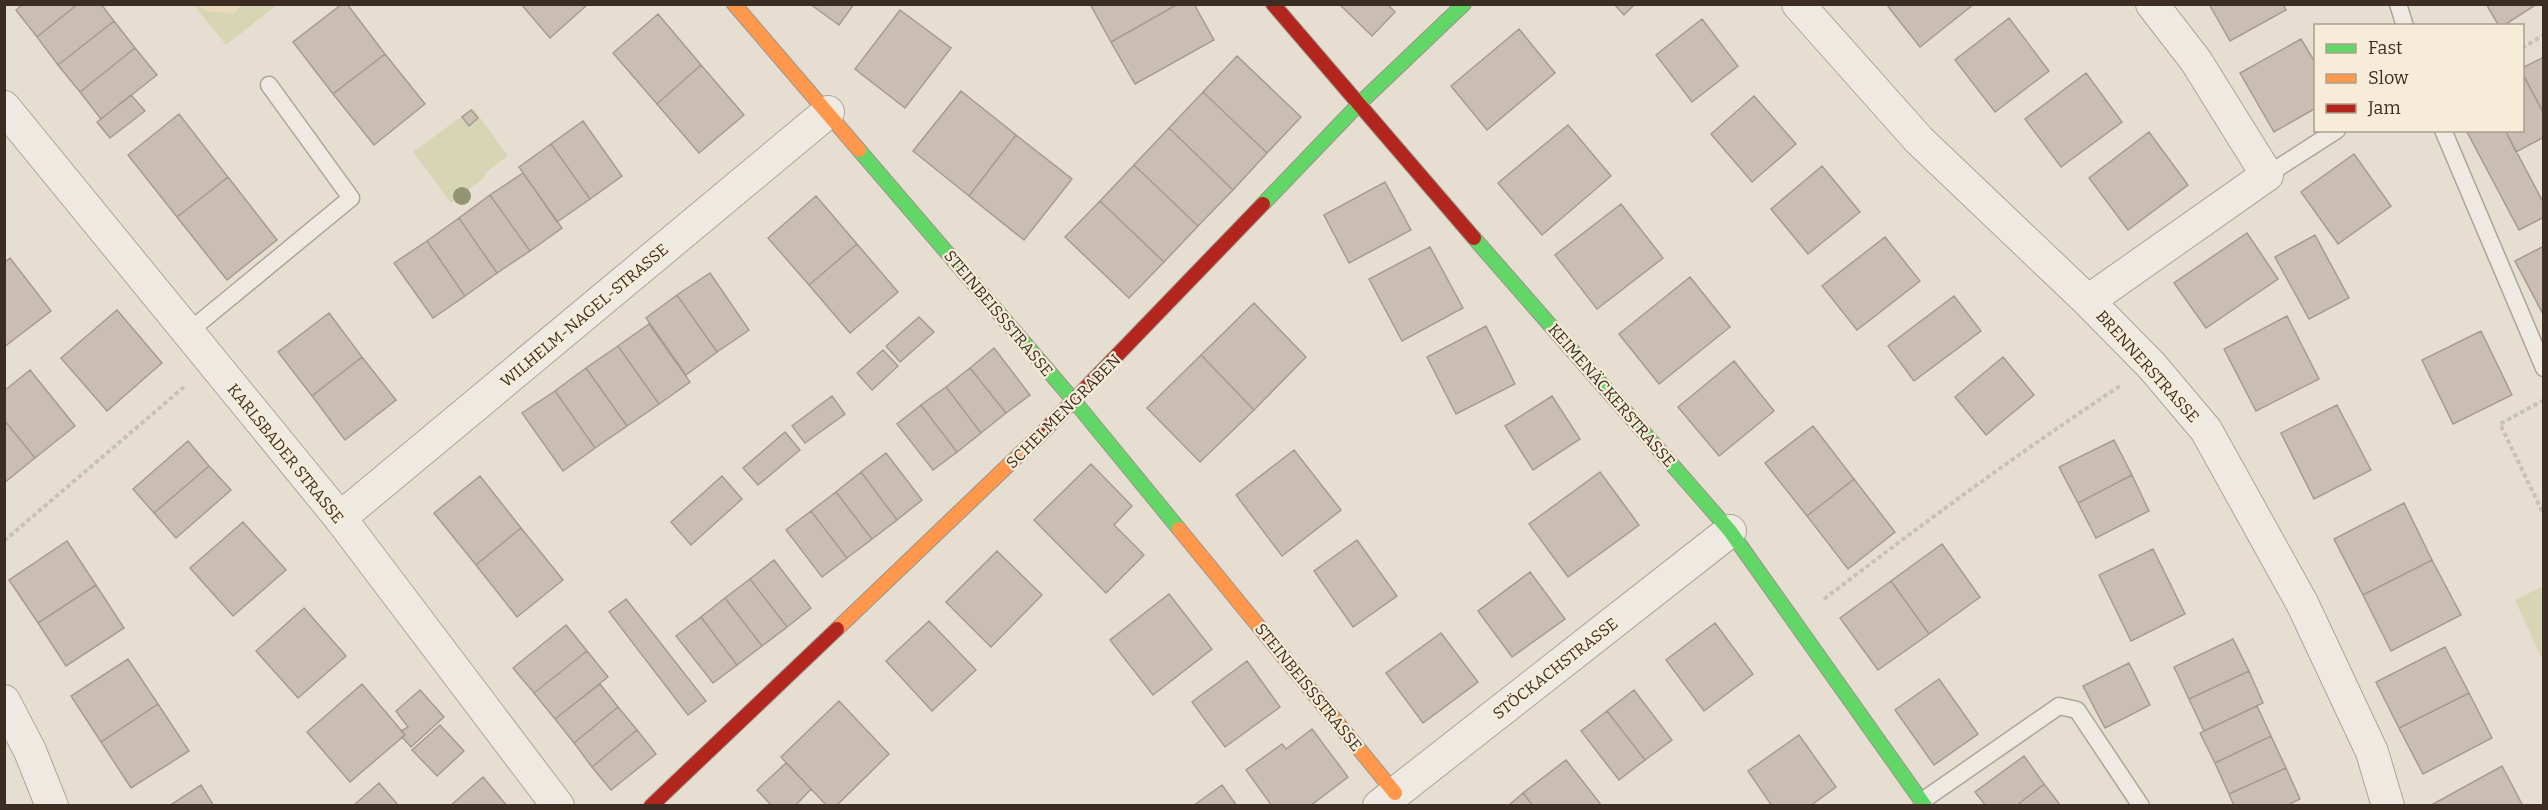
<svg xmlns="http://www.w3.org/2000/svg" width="2548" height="810" viewBox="0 0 2548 810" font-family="Bitter,serif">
<rect width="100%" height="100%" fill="#e6dfd1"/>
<path fill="#d6d5b4" d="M194 5H277L226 45Z
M473 108 508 156 487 171 483 179 451 203 413 152Z
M2543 586V661L2515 600Z"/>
<path fill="#e8daba" d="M198 5H241L234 14 206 11Z"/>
<path fill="#cabeb2" stroke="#a79b90" stroke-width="1.5" d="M23 4H78L37 37 16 10Z
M78 4H101L114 21 58 65 37 37Z
M342 4H347L385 54 333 94 293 42Z
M521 4H588L550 38Z
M810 4H854L839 25Z
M1090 4H1178L1111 42Z
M1178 4H1194L1214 40 1135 84 1111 42Z
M1339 4H1387L1395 12 1372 36Z
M1614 4H1635L1624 15Z
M1886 4H1974L1920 47Z
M2209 4H2283L2286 10 2230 41Z
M2486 4H2537L2503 26H2499Z
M900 10 951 48 905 108 855 69Z
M658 14 701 65 657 104 613 53Z
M2009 18 2049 71 1995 112 1955 60Z
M1702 19 1738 66 1692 102 1656 55Z
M114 21 135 48 80 92 58 65Z
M1519 29 1555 73 1487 130 1451 86Z
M2301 39 2316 64V108L2274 132 2240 73Z
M135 48 157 75 101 119 80 92Z
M385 54 425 104 374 145 333 94Z
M1237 56 1301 117 1267 153 1203 92Z
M2544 57V114L2522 73V68Z
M701 65 744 115 699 153 657 104Z
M2086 73 2122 122 2061 167 2025 119Z
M2523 74 2544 114V137L2516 152 2505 130H2522Z
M961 91 1016 135 969 196 913 151Z
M1203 92 1267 153 1233 190 1169 128Z
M131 95 145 111 110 138 97 122Z
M1754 96 1796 144 1752 182 1711 134Z
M471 110 478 118 469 126 462 117Z
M179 114 228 177 177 217 128 155Z
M583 121 622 176 590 199 551 144Z
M1568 125 1611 176 1542 235 1498 183Z
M1169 128 1233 190 1198 226 1134 165Z
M2466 130H2505L2544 204V217L2519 230Z
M2149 132 2188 185 2128 230 2089 178Z
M1016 135 1072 179 1024 240 969 196Z
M551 144 590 199 557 222 519 167Z
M2354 154 2391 206 2338 244 2301 192Z
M1134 165 1198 226 1164 262 1100 201Z
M1822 166 1860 212 1808 254 1771 209Z
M523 173 562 228 530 251 490 195Z
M228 177 277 240 227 280 177 217Z
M1385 182 1411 230 1349 263 1324 215Z
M490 195 530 251 497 273 459 218Z
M816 196 857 244 809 285 768 238Z
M1100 201 1164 262 1129 298 1065 237Z
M1621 204 1663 258 1597 309 1555 255Z
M459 218 497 273 465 296 427 241Z
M2247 233 2278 279 2206 328 2174 283Z
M2315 235 2349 298 2309 319 2275 257Z
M1885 237 1920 281 1857 330 1822 286Z
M427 241 465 296 433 318 394 263Z
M857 244 898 292 850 333 809 285Z
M2544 246V316L2515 261Z
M1430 247 1463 308 1402 341 1369 279Z
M10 258 51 311 4 347V263Z
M710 273 749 330 717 352 677 295Z
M1690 277 1730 327 1659 384 1619 334Z
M677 295 717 352 686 375 646 318Z
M1954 296 1981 331 1914 381 1888 346Z
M1254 303 1306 357 1254 410 1201 355Z
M117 310 162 363 107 411 61 358Z
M329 313 362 357 312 396 278 352Z
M2287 316 2319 379 2256 411 2224 349Z
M919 317 934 332 900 362 886 346Z
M649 324 690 382 659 404 618 346Z
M1486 326 1515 384 1456 414 1427 357Z
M2481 331 2512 395 2453 424 2422 360Z
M618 346 659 404 627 426 586 368Z
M994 348 1030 395 1006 413 970 368Z
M883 350 898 366 872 390 857 373Z
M1201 355 1254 410 1200 462 1147 408Z
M362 357 396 400 345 440 312 396Z
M2003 357 2034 395 1986 435 1955 397Z
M1734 361 1774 411 1719 456 1678 407Z
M586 368 627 426 595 448 555 391Z
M970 368 1006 413 981 433 946 387Z
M30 370 75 426 35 458 4 420V391Z
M946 387 981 433 957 452 921 405Z
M555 391 595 448 563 471 522 413Z
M832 396 845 414 805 443 792 426Z
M1552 396 1580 439 1533 470 1505 426Z
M921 405 957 452 933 470 897 424Z
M2337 405 2371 470 2314 499 2281 433Z
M4 420 35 458 4 483Z
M1813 426 1854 479 1807 516 1765 463Z
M785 432 800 450 758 485 743 468Z
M2114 440 2132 475 2078 503 2059 467Z
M188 441 209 466 154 513 133 489Z
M1294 450 1341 510 1282 556 1236 495Z
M886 453 922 500 897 520 861 472Z
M1091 464 1132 506 1114 525 1144 555 1106 593 1034 520Z
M209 466 231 490 176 538 154 513Z
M861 472 897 520 872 539 836 492Z
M1600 472 1639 525 1568 577 1529 524Z
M2132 475 2149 511 2096 538 2078 503Z
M480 476 521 528 476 565 434 513Z
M722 476 742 499 691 545 671 522Z
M1854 479 1895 532 1848 569 1807 516Z
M836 492 872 539 847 558 811 511Z
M2404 503 2432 560 2363 595 2334 539Z
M811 511 847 558 822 577 786 530Z
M243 522 286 570 233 616 190 568Z
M521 528 563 580 517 617 476 565Z
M1357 540 1397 596 1353 627 1314 571Z
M67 541 96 585 38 623 9 580Z
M1942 544 1980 597 1929 634 1891 581Z
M2153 549 2185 614 2131 641 2099 575Z
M997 551 1042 595 991 647 946 602Z
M774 560 811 608 787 627 750 579Z
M2432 560 2461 615 2391 651 2363 595Z
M1530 572 1565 619 1512 657 1478 611Z
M750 579 787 627 762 646 725 598Z
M1891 581 1929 634 1878 670 1840 618Z
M96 585 124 628 66 666 38 623Z
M1169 594 1212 649 1153 695 1110 640Z
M725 598 762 646 737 665 701 617Z
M626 599 706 701 688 715 609 612Z
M304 608 346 656 298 698 256 651Z
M701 617 737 665 713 683 676 636Z
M929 621 976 670 932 711 886 661Z
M1715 623 1753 674 1704 711 1666 660Z
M566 625 587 651 534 693 513 668Z
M1441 633 1478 682 1423 723 1386 673Z
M2233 639 2249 671 2189 699 2174 667Z
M2445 647 2469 693 2399 728 2376 682Z
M587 651 608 677 555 719 534 693Z
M128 659 158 704 101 742 71 696Z
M1247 661 1280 707 1225 747 1192 702Z
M2129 663 2150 705 2105 728 2083 686Z
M2249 671 2263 703 2204 731 2189 699Z
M1939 679 1978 734 1934 765 1895 710Z
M362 684 405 735 350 782 307 732Z
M600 684 618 707 574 743 555 719Z
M420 690 444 717 411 747 402 737 405 735 401 731 408 727 396 711Z
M1634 690 1672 740 1645 760 1607 711Z
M2469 693 2492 738 2423 774 2399 728Z
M839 701 889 754 836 806H827L781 757Z
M158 704 189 751 131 788 101 742Z
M2257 706 2271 736 2215 763 2200 733Z
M618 707 637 730 592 767 574 743Z
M1607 711 1645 760 1619 780 1581 731Z
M440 725 464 751 437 776 412 750Z
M1312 729 1348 777 1310 806H1272L1246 770 1282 744 1286 749Z
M637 730 656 754 611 790 592 767Z
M1799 735 1836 787 1810 806H1772L1748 771Z
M2271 736 2286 768 2229 794 2215 763Z
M2024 756 2044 784 2016 806H1986L1975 792Z
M1566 760 1602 806H1533L1523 793Z
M786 763 811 789 795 806H772L757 790Z
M2502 766 2523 806H2434L2433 804Z
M2286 768 2300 799 2286 806H2234L2229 794Z
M483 777 507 806H450Z
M379 783 399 806H353Z
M2044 784 2061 806H2016Z
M201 785 214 806H169Z
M1222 785 1237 806H1193Z
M1523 793 1533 806H1508Z"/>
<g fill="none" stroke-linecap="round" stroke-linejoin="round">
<g stroke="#aca499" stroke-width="19">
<path id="lane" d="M2398 4 2405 26
M2443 130 2544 368
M2267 175 2337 130
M187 333 351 198 269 85
M1922 801 2059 706 2077 710 2141 806"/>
</g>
<g stroke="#aca499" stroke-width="34">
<path id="street" d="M1798 4 1919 140 2088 301 2152 366 2206 430 2302 603 2372 752 2388 806
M4 107 340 518 558 806
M2088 301 2267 175 2196 61 2152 4
M340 518 828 112
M4 701 30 751 52 806
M1379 806 1730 531"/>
</g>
<g stroke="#9b948a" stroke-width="16">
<path id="fast" d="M859 150 1075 402 1179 529
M1263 204 1358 105 1464 4
M1474 238 1730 531 1925 806"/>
</g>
<g stroke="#9b948a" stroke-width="16">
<path id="slow" d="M734 4 859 150
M1179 529 1395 793
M837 629 1045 430"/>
</g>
<g stroke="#9b948a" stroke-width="16">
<path id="jam" d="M1273 4 1474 238
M1045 430 1263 204
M651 806 837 629"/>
</g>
<path stroke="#c7c1b9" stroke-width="4" stroke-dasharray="4.5 3" stroke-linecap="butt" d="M2522 48 2544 35
M2544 400 2500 424 2544 515
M4 541 184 387
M1824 599C1921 525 2018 453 2120 386"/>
<use href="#lane" stroke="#eeeae2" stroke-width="16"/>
<use href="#street" stroke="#eeeae2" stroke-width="32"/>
<use href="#fast" stroke="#63d668" stroke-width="14"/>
<use href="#slow" stroke="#ff974d" stroke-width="14"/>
<use href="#jam" stroke="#b3261e" stroke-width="14"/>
</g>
<circle fill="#929474" cx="462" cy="196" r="9"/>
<g text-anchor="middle" stroke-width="4.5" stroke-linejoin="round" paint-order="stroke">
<g font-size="16" fill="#3b2d21" stroke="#f6ecd8">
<text transform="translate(999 313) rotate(50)" y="6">STEINBEISSSTRASSE</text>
<text transform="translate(584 315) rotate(-40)" y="6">WILHELM-NAGEL-STRASSE</text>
<text transform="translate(2148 366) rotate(48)" y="6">BRENNERSTRASSE</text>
<text transform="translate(1612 395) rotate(49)" y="6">KEIMENÄCKERSTRASSE</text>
<text transform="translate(1063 411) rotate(-45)" y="6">SCHELMENGRABEN</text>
<text transform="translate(286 453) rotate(51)" y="6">KARLSBADER STRASSE</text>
<text transform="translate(1555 668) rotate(-38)" y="6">STÖCKACHSTRASSE</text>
<text transform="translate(1309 687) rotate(51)" y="6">STEINBEISSSTRASSE</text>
</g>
</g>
<rect width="2548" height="810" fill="none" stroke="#3b2d21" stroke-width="12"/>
<rect x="2314" y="24" width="210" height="108" fill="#f6ecd8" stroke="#aba08f" stroke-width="1.5"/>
<rect x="2326" y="44" width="30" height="9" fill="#63d668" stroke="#aba08f" stroke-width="1.5"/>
<text x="2368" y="54" font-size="18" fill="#3b2d21">Fast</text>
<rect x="2326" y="74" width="30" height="9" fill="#ff974d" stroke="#aba08f" stroke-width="1.5"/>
<text x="2368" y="84" font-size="18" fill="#3b2d21">Slow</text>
<rect x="2326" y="104" width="30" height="9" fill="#b3261e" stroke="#aba08f" stroke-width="1.5"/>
<text x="2368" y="114" font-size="18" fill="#3b2d21">Jam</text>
</svg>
